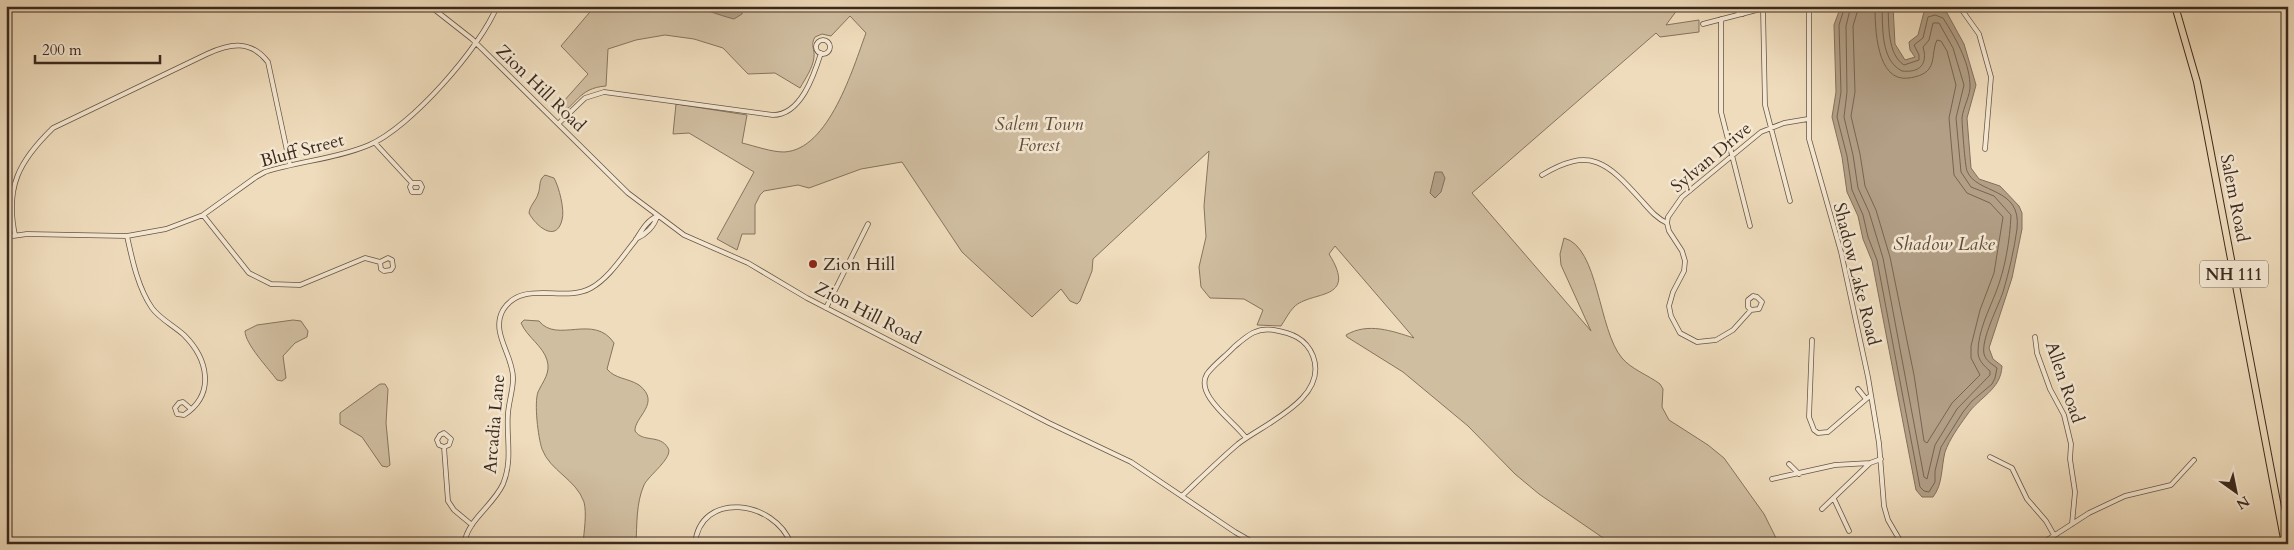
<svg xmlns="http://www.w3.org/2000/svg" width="2294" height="550" viewBox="0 0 2294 550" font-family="Cardo,serif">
<rect width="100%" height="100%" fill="#efdcbc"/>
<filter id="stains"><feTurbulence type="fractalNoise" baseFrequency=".004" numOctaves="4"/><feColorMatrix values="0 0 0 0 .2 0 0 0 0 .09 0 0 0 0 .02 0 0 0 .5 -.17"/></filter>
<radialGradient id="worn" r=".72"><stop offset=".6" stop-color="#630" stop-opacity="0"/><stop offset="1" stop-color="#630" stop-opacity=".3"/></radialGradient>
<path fill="#d0bea1" stroke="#86745f" d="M595 6H1680L1666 25 1699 20V32L1660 37 1656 33 1472 193 1591 331 1561 265 1560 254 1564 238C1599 247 1598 330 1622 358 1631 369 1648 375 1660 384L1663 389 1662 407 1669 420 1708 445 1724 458 1764 514 1779 544H1612L1539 494 1515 474 1468 426 1403 372 1347 337 1346 335C1368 322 1392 331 1414 338L1335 246 1329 254C1359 302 1311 290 1294 307 1289 312 1285 320 1281 326L1257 325 1263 310 1244 299 1210 298 1201 287 1199 267 1206 237 1204 206 1209 151 1093 259 1092 271 1080 301 1077 304 1070 301 1061 289 1032 317 962 252 902 162 861 169 809 188 798 185 764 191 760 195 755 205V234H742L737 250 717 239 754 172 689 133 673 134 676 104 747 115 742 143C755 146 771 152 784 152 829 150 853 68 866 33L850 16 831 36 822 34 815 37C810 45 815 49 814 57 813 68 805 79 800 88L775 73 748 74 723 48 694 39 665 35 636 40 608 49 606 86C577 88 577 107 558 114L555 111 588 74 561 46Z
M545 175 554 178C559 187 565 210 562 220 556 244 535 225 529 213 530 205 536 201 538 194 541 187 538 180 545 175Z
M293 320 301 321 308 331 307 337 295 343 283 356 286 378 282 381 277 380C269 369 245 344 245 331L257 325Z
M524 320 539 321C557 344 594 313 614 343L607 369C615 379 628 378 639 385 662 403 634 417 635 431 643 443 660 434 668 448 674 457 648 476 644 485 636 503 637 525 636 544H583C584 531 587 514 584 502 576 479 550 471 542 449 538 437 534 403 538 392 543 381 551 373 547 360 543 346 527 337 521 323Z
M380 384H385L388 389 386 423 390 465 387 467 382 466 362 437 340 424V413Z"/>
<path fill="#b29f86" stroke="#82705c" d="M682 6H743V7L742 14 734 19C717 15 701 6 685 9Z
M1841 6H1893L1895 44 1905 60 1915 57 1910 50 1909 42 1918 35 1924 12 1935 10 1947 13 1964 44 1976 85 1967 118 1971 168 1979 179 2000 186 2019 206 2022 213V229L2012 278 1989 348 1993 359 2002 366C2001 390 1979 397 1967 415 1959 426 1949 440 1945 452 1941 468 1943 484 1933 497H1922L1916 490 1872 261 1863 239 1858 216 1847 192 1842 157 1832 117 1836 92 1834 25Z
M1435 172H1442L1445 178 1441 192 1435 198 1430 193Z"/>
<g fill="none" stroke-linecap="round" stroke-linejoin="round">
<path stroke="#766452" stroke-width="1" d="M1845 6 1839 25 1841 92 1837 117 1847 156 1852 190 1863 215 1868 237 1877 260 1920 487 1924 491 1929 492 1935 482V471L1941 447 1963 412 1972 401 1992 384 1995 378 1997 368C1992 364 1986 361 1984 354 1981 339 1998 307 2003 292 2009 272 2014 250 2017 229 2022 186 1977 195 1967 171 1965 166 1962 124 1962 118 1963 107 1971 95 1970 84 1969 61 1955 37 1943 18L1935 15 1928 17 1923 38 1914 45 1919 55V60L1904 65C1887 54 1889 24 1888 6
M1851 6 1846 26 1847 92 1844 117 1853 155 1858 188 1869 212 1883 258 1924 477 1927 479 1935 445 1957 409 1990 375V371C1984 366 1978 360 1978 352 1978 331 1989 310 1996 292 2005 269 2010 240 2011 215L1994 196 1971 187 1961 172 1956 118 1964 85 1953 48 1939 23H1933L1929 40 1923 47C1928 64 1920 73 1902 71 1880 60 1883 26 1882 6
M1859 6 1853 26 1855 92 1851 116 1860 154 1865 186 1876 210 1890 257 1914 375 1924 441 1927 443 1952 403 1980 375 1971 358V346L1980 310 1994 273 2003 217 1990 203 1967 193 1954 175 1949 118 1956 85 1947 51 1941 41 1937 40C1932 51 1935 60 1929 69 1924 75 1916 77 1909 78 1876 83 1875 27 1875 6"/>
<g stroke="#685645" stroke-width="5.5">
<path id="street" d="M430 6 472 39 628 193 684 235 748 263 807 298 1049 423 1131 462 1235 532 1256 544
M1729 6 1743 14
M1809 6V139L1841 252 1868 377 1879 443 1884 506 1888 520 1902 544
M1919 6H1937
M1959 6 1979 34 1991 77 1985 149
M1763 9 1765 105 1790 201
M1721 19V112L1750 226
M1703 24 1772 6
M816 47a7 7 0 1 1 14 0a7 7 0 1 1-14 0Z
M559 123 585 98 604 92 773 115C801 115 814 75 821 53
M375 143 412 183 410 187 412 192H420L422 187 420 183H412
M1542 175C1590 146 1607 162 1641 200 1649 209 1656 218 1667 223
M203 215 249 273 271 284 300 285 365 258 380 262 381 269 384 271 391 270 393 267 392 260 388 258 380 262
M15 235C5 187 19 161 53 128L207 54C231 43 251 40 268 62L290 165
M127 236C132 259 138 288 152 308 160 319 173 325 184 335 208 359 216 394 184 415L177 414 175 408 179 403 183 402 191 409
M6 237 27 234 127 236 166 229 203 215 256 177 265 172C299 161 336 159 369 145 410 128 481 47 497 6
M636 239C645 235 655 226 657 216
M826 308 868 224
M1751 310 1748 307V300L1753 296 1757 297 1762 302 1759 309 1751 310 1733 330 1716 340 1697 342 1680 333 1671 316 1669 306 1673 292 1684 271 1685 261 1682 251 1669 231 1667 223 1668 217 1682 197 1761 132 1784 123 1808 119
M2035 337 2037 353 2050 389 2064 415 2071 444 2070 459 2075 492 2072 524
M1812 340 1809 417 1814 430 1818 433 1828 432 1871 395
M1858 389 1866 399
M444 447 439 445 437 440 440 435 444 433 451 439 449 445 444 447 448 501 454 510 472 525
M1990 457 2012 468 2027 499 2046 521 2054 535
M1789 464 1799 474
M1772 479 1835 465 1870 463 1881 459
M1182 496C1200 479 1218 461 1238 444 1263 424 1329 399 1313 356 1306 338 1291 333 1274 330 1256 327 1247 336 1234 347 1226 356 1214 364 1207 374 1194 395 1235 422 1246 438
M1834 499 1849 531
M1822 509 1870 463
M464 544C468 519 493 506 503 484 513 460 506 437 508 413 509 401 513 390 513 379 514 356 490 333 503 310 522 279 564 303 591 288 609 278 622 257 635 241 641 232 646 221 657 216
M695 544C700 490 775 500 791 544
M2041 544 2089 513 2125 496 2171 485 2194 460"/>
</g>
<g stroke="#3b291d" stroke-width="8">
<path id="primary" d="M2175 6 2197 82 2205 122 2285 544"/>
</g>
<use href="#street" stroke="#f5e8d3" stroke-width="4"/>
<use href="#primary" stroke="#efdcbc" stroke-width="6"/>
</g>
<circle fill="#8f2418" stroke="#f5e8d3" stroke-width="2" cx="813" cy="264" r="5"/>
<g text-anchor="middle" stroke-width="5" stroke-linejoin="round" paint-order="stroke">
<rect fill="#f5e8d3" stroke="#736254" stroke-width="1" x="2200" y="260.5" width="68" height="27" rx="4"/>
<g font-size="16" font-weight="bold" fill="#3b291d">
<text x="2234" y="280">NH 111</text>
</g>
<g font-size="18" fill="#3b291d" stroke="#f5e8d3">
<text transform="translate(541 88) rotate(44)" y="6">Zion Hill Road</text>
<text transform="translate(302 150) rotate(-15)" y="6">Bluff Street</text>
<text transform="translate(1711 157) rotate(-40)" y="6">Sylvan Drive</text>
<text transform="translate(2235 198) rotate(79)" y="6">Salem Road</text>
<text transform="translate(1857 274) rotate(76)" y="6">Shadow Lake Road</text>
<text transform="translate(868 313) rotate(27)" y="6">Zion Hill Road</text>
<text transform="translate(2065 382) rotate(71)" y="6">Allen Road</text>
<text transform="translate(494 424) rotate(-85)" y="6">Arcadia Lane</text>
</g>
<g font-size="18" font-style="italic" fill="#604e3e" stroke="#f5e8d3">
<text x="1039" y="130">Salem Town<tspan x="1039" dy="21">Forest</tspan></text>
</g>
<g font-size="18" fill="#3b291d" stroke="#f5e8d3" text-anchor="start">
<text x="823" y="270">Zion Hill</text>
</g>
<g font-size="19" font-style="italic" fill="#5f4c3c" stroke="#f5e8d3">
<text x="1944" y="250">Shadow Lake</text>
</g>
</g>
<rect width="2294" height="550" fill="none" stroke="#efdcbc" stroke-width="25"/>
<rect x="8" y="8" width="2279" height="535" fill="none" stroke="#3b291d" stroke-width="2.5"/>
<rect x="12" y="12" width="2269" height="525" fill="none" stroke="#3b291d"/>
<g transform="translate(2236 492) rotate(147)" stroke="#f5e8d3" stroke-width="4" paint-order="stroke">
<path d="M0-4L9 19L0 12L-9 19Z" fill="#3b291d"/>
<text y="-8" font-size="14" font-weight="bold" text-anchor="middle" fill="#3b291d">N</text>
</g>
<path d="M35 55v8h125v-8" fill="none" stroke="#3b291d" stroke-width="2.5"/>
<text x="42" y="55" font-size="15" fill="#3b291d" stroke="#f5e8d3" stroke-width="4" paint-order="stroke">200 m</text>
<rect width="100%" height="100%" filter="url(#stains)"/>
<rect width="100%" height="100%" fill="url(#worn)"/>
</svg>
